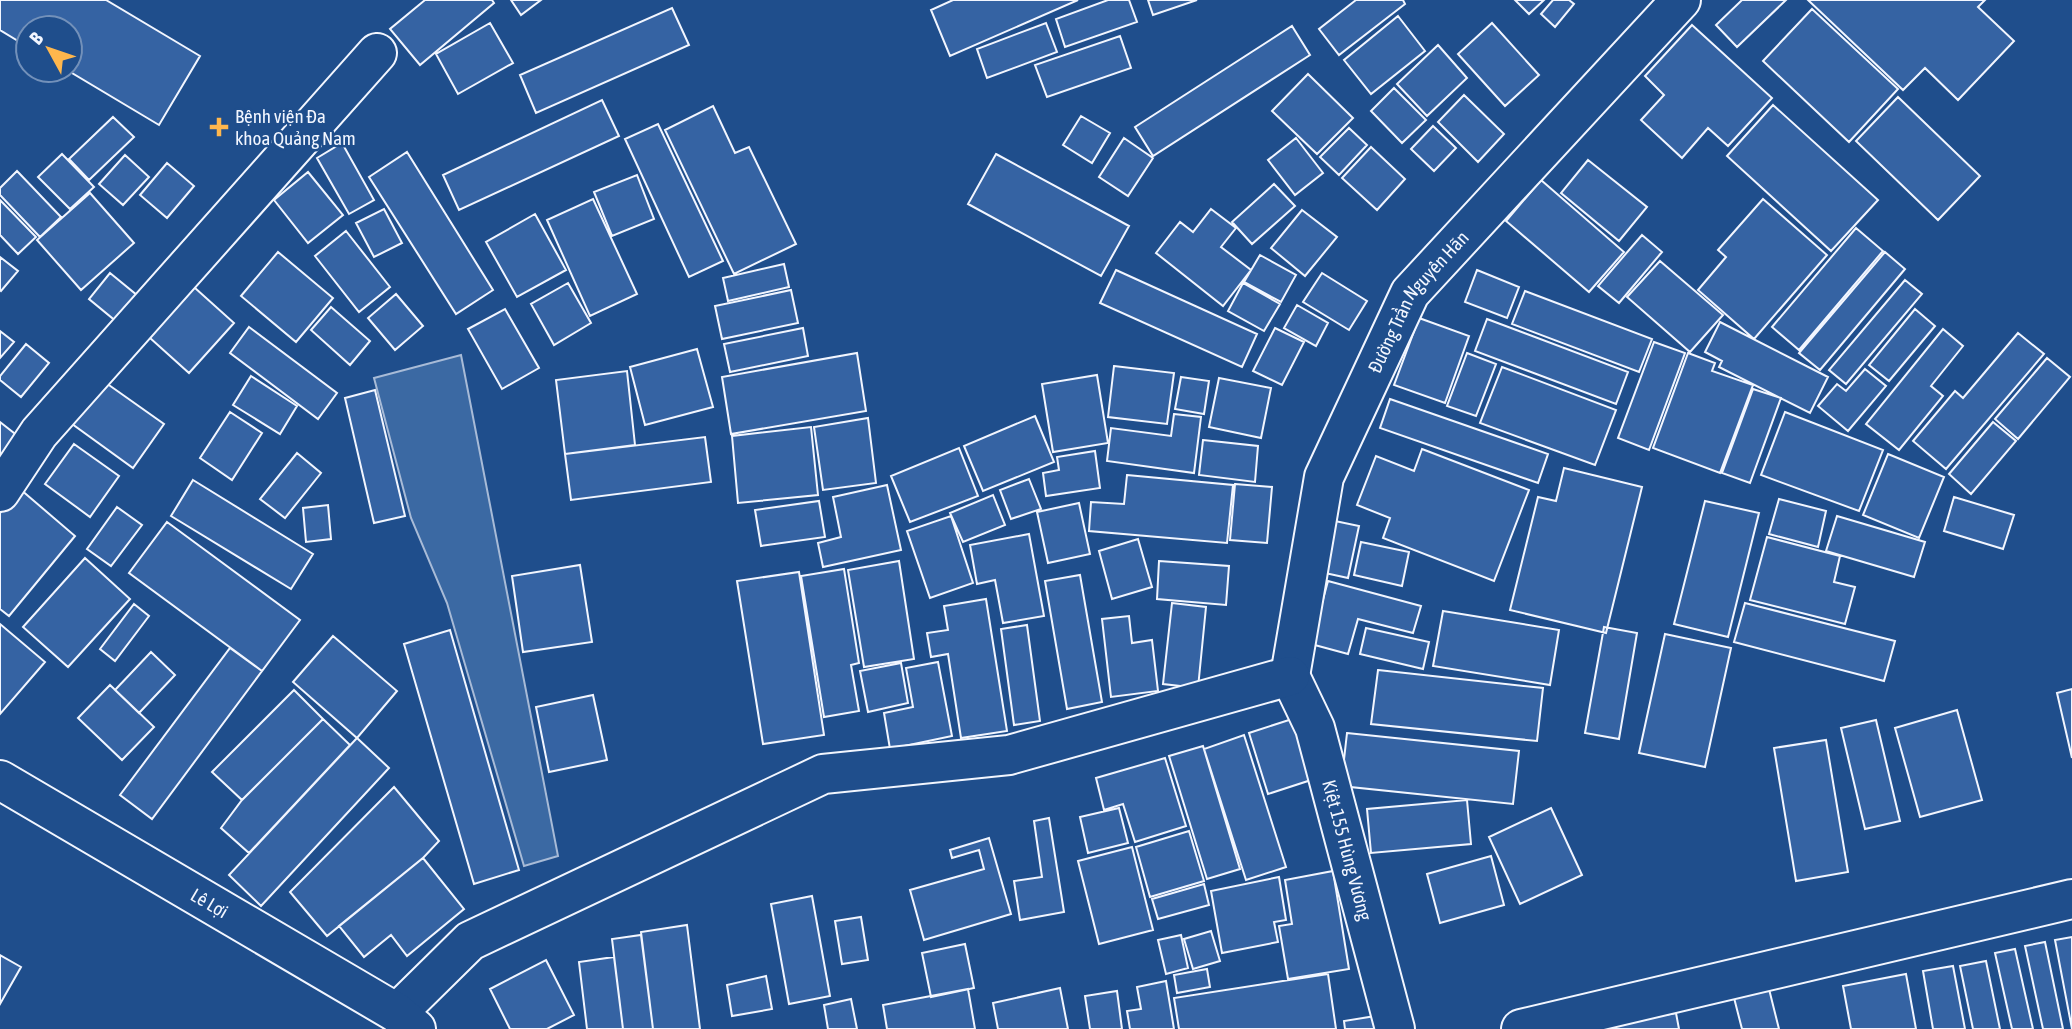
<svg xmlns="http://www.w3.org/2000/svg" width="2072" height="1029" viewBox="0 0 2072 1029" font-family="'Asap Condensed',sans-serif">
<rect width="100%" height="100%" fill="#1f4e8c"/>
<path fill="#3b69a3" stroke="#a8bbd7" stroke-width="2" d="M461 355 558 856 524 866 447 603 411 518 374 378Z"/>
<path fill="#3563a3" stroke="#f2f6ff" stroke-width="2" d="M0 0H106L200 56 159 125 67 70H70V28H28V47L0 30Z
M425 0H492L494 3 420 65 390 29Z
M511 0H541L521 15Z
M953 0H1078L950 56 931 10Z
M1108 0H1129L1137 22 1065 47 1056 19Z
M1148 0H1197L1153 15Z
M1356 0H1403L1405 4 1339 55 1319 29Z
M1515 0H1544L1529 14Z
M1553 0H1569L1574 4 1555 27 1541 14Z
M1742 0H1786L1737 47 1716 25Z
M1808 0H1985L1978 7 2014 41 1958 100 1925 68 1903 90Z
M672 8 689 45 536 113 520 75Z
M1812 9 1898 89 1849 142 1763 61Z
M1398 16 1425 51 1371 94 1344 60Z
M490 23 513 63 458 94 436 54Z
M1046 23 1057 52 987 78 977 49Z
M1492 23 1539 75 1505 106 1458 54Z
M1692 25 1772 98 1728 146 1708 128 1682 158 1641 120 1664 95 1645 76Z
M1292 26 1310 55 1153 156 1135 127Z
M1120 36 1131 68 1047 97 1035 65Z
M1438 45 1467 78 1427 116 1397 84Z
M1308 74 1353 118 1317 154 1272 111Z
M1394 88 1426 120 1402 143 1371 111Z
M1464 95 1504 134 1478 162 1438 122Z
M1898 97 1980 176 1938 220 1856 141Z
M602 100 619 136 459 210 443 175Z
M1773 105 1878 200 1831 251 1727 156Z
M713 106 735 153 749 147 796 244 734 274 665 130Z
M1081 116 1110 133 1092 163 1063 145Z
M113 117 134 137 89 180 69 159Z
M658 124 723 261 689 277 625 139Z
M1433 126 1456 148 1434 171 1411 149Z
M1349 128 1367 145 1339 175 1320 157Z
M1124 138 1153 158 1128 196 1099 177Z
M1296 138 1323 173 1295 195 1268 160Z
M342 143 374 200 349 214 317 158Z
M1371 147 1405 179 1377 210 1342 178Z
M407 152 493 290 456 314 369 177Z
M62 154 94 187 70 209 38 177Z
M996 154 1129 226 1101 276 968 204Z
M125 155 149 177 123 205 99 184Z
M1588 160 1647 207 1619 241 1561 193Z
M167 163 194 186 167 218 140 195Z
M17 171 61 217 40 237 0 195V188Z
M308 172 343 215 308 243 274 200Z
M637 175 654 219 612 236 594 192Z
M1541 180 1624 252 1589 292 1506 221Z
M1274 184 1295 206 1252 244 1232 222Z
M90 193 134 243 81 290 37 240Z
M593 199 637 294 590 316 547 220Z
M1763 199 1827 255 1754 339 1698 290 1726 257 1718 250Z
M0 200 36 237 18 254 0 235Z
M384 209 402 243 374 257 356 223Z
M1211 209 1236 228 1221 247 1251 270 1223 306 1156 253 1180 222 1193 232Z
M1302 210 1337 237 1305 276 1271 248Z
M535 214 566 270 517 297 486 242Z
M1856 228 1883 251 1799 350 1772 327Z
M346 231 390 287 359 312 315 256Z
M1642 235 1662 252 1619 303 1598 286Z
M278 252 333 298 296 342 241 296Z
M1885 252 1905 269 1820 370 1799 353Z
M1260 255 1296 275 1281 302 1244 282Z
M0 257 18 271 1 291 0 290Z
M1660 261 1723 315 1690 352 1627 297Z
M784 264 789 287 728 301 723 278Z
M1116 270 1257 334 1242 367 1100 303Z
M1477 270 1519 287 1507 318 1465 302Z
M110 273 138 296 117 322 89 299Z
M1322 273 1367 301 1349 330 1303 302Z
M185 279 234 323 189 373 140 329Z
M1905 280 1922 294 1846 384 1829 370Z
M568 283 591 323 554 345 531 304Z
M1243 283 1280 304 1264 331 1228 311Z
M791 290 798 323 722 339 715 306Z
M1525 291 1652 339 1639 372 1512 324Z
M396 294 423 326 395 350 368 318Z
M1297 305 1328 323 1316 346 1284 328Z
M331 307 370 341 350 365 311 330Z
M505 309 539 368 502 389 468 329Z
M1915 309 1935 326 1889 381 1869 365Z
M1419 318 1469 336 1445 403 1394 385Z
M1487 319 1628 372 1616 404 1475 351Z
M1720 322 1828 377 1810 413 1719 367 1722 361 1705 352Z
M249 327 337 393 318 419 230 353Z
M803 328 808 356 730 372 724 344Z
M1275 328 1304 342 1282 385 1253 371Z
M1943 329 1963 346 1931 386 1943 396 1899 450 1866 424Z
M0 331 14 342 0 358Z
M2018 333 2044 354 1946 469 1913 441 1955 391 1963 398Z
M1654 342 1685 353 1649 450 1618 438Z
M26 344 49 363 21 397 0 380V376Z
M697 349 713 407 645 425 630 367Z
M857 353 866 411 731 434 722 377Z
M1467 353 1496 364 1476 416 1447 406Z
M1688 353 1715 363 1712 371 1753 385 1720 473 1653 448Z
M2047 358 2070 377 2018 439 1995 419Z
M1114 366 1174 373 1167 424 1108 417Z
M1502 367 1616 410 1595 465 1480 423Z
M1865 369 1886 386 1848 431 1818 406 1837 384 1846 391Z
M627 371 635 445 565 454 556 380Z
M1097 375 1108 443 1053 452 1042 384Z
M251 376 297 406 280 434 233 405Z
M1181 377 1209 381 1204 414 1175 409Z
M99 378 164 424 133 468 68 421Z
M1219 378 1271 388 1261 438 1209 427Z
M1753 389 1781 398 1750 483 1722 473Z
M375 390 405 516 374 523 345 398Z
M1390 399 1548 454 1538 483 1380 428Z
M230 412 262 433 232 480 200 458Z
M1785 412 1883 450 1859 511 1761 475Z
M1174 414 1201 417 1194 473 1107 461 1111 428 1171 436Z
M1035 416 1054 462 983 491 964 446Z
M868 418 876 483 823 490 814 427Z
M0 422 19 437 0 460Z
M1993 422 2016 441 1971 494 1949 474Z
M811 427 818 495 738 503 732 436Z
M705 437 711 482 571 500 565 454Z
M1203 440 1258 446 1255 482 1199 475Z
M74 444 119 476 90 517 45 484Z
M959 448 978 496 910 522 891 476Z
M1422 449 1529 490 1494 581 1383 538 1390 518 1357 505 1376 456 1414 471Z
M1095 451 1100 488 1046 496 1043 473 1059 470 1057 457Z
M297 453 321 473 285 518 260 499Z
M1888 454 1944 477 1919 538 1863 515Z
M1564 468 1642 487 1606 633 1510 610 1538 497 1556 501Z
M1127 475 1233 485 1227 543 1089 531 1091 502 1124 504Z
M1029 479 1041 509 1011 519 1000 490Z
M193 480 313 554 291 589 171 516Z
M1235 484 1272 487 1267 543 1230 540Z
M887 485 901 550 823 567 818 543 841 537 833 497Z
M20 489 75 536 9 616 0 609V513Z
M993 495 1005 525 963 542 950 513Z
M1954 497 2014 515 2003 549 1944 531Z
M1779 499 1826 511 1818 547 1769 534Z
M819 501 825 537 761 546 755 510Z
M1705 501 1759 513 1728 637 1674 624Z
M1079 503 1090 554 1048 563 1037 512Z
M328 505 331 539 306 542 303 508Z
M117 507 142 525 111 566 87 549Z
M951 516 973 583 930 598 907 531Z
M1837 516 1925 542 1914 577 1826 551Z
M1335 521 1359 526 1348 578 1325 573Z
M167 522 300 620 262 671 129 573Z
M1029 534 1044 616 1003 623 995 580 977 584 970 545Z
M1767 537 1840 556 1834 582 1855 587 1845 624 1750 600Z
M1138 539 1152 587 1112 599 1099 551Z
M1361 542 1409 552 1402 586 1354 575Z
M85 558 130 599 68 667 23 627Z
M899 561 914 659 864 667 848 570Z
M1159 561 1229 566 1226 605 1157 599Z
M580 565 592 642 523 652 512 576Z
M844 569 859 663 851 665 859 711 824 717 801 576Z
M799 572 824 735 763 744 737 581Z
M1080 575 1102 702 1067 709 1045 581Z
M1328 581 1421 606 1413 633 1358 619 1348 654 1311 644Z
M986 599 1007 731 961 738 948 654 931 657 927 633 948 630 944 606Z
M1172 603 1206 607 1198 688 1163 684Z
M1745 603 1895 641 1884 681 1734 642Z
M134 604 149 616 115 661 100 649Z
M1443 611 1559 630 1550 685 1433 666Z
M1129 616 1132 643 1152 640 1158 691 1111 697 1102 619Z
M0 624 45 662 0 714Z
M1027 625 1040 721 1014 725 1001 629Z
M1604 627 1637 633 1619 739 1585 733Z
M1366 628 1429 642 1423 669 1360 654Z
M450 630 519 870 474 884 404 644Z
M1665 634 1731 648 1705 767 1639 753Z
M333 636 397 691 357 738 293 682Z
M230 648 262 671 152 819 120 795Z
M151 652 175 675 139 713 115 690Z
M938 662 952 736 890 749 884 713 913 707 906 668Z
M901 663 908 703 868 712 860 671Z
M1378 670 1543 688 1537 741 1371 724Z
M110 685 154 727 122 760 78 718Z
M2072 689V758L2057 693Z
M294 690 323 719 242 800 212 772Z
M593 695 607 760 549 772 536 707Z
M1957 710 1982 800 1920 817 1895 728Z
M323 719 350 745 249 853 221 828 242 800Z
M1292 719 1311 780 1268 794 1249 733Z
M1876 720 1900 821 1865 829 1841 728Z
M1347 733 1519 751 1513 804 1341 786Z
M1244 735 1286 867 1246 880 1204 749Z
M357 738 389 768 261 906 229 875Z
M1826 740 1848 872 1796 881 1774 748Z
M1203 746 1240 869 1207 879 1169 756Z
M1165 758 1186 826 1135 842 1123 804 1104 810 1096 778Z
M394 787 439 841 423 858 327 936 290 892Z
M1467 800 1471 844 1371 853 1367 809Z
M1119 808 1128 843 1088 853 1080 817Z
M1551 808 1582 875 1520 904 1489 837Z
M1049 818 1064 912 1020 920 1014 881 1042 877 1034 821Z
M1189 831 1204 881 1150 897 1136 847Z
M989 838 1011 914 924 940 910 890 984 869 979 850 952 858 950 850Z
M1132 847 1153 930 1099 944 1078 861Z
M1491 856 1504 905 1440 923 1427 874Z
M423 858 464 909 407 956 391 935 364 957 339 926Z
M1333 871 1349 969 1288 979 1279 926 1292 924 1285 880Z
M1279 877 1286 920 1274 922 1278 942 1222 953 1211 891Z
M1204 884 1209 905 1158 919 1152 899Z
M812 896 830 996 789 1004 771 904Z
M861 917 868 960 842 964 835 921Z
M687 925 700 1029H653L641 932Z
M1211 931 1220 961 1193 969 1184 939Z
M641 935 653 1029H623L612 939Z
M1181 935 1188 968 1166 974 1158 940Z
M2072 937V1029L2055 940Z
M2045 942 2063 1029H2043L2025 946Z
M965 944 974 988 931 997 922 953Z
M2015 949 2033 1029H2012L1995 953Z
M0 955 21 967 0 1004Z
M614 957 623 1029H587L579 962Z
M546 960 574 1015 547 1029H510L490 989Z
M1986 961 2000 1029H1973L1960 966Z
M1953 966 1965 1029H1933L1923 971Z
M1207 969 1210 987 1177 993 1174 975Z
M1328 974 1336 1029H1179L1174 998Z
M1906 974 1916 1029H1851L1843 986Z
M766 976 772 1009 732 1016 727 985Z
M1166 981 1174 1029H1130L1127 1011 1141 1009 1137 987Z
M1767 981 1779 1029H1742L1732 990Z
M1060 988 1068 1029H998L993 1003Z
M968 989 975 1029H887L883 1005Z
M1117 991 1122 1029H1090L1085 996Z
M851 999 857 1029H828L824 1005Z
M1676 1013 1679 1029H1584Z
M1388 1014 1390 1029H1345L1344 1021Z"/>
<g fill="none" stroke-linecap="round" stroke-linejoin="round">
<g stroke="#f2f6ff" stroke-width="42">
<g id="street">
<path d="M0 492 39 433 377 53"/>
<path id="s1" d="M1290 676 1324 477 1410 293 1681 0"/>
<path id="s2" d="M1290 676 1315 728 1395 1029"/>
<path d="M397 1013 470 941 823 774 1009 755 1290 676"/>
<path d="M1521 1029 2072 899"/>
</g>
</g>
<g stroke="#f2f6ff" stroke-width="42">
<g id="secondary">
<path id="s3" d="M0 780 397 1013 416 1029"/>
</g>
</g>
<use href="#street" stroke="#1f4e8c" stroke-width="38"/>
<use href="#secondary" stroke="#1f4e8c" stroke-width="38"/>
</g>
<path fill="#ffb74d" stroke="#1f4e8c" stroke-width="2.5" d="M215.5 116.5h7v7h7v7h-7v7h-7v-7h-7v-7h7z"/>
<g text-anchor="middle" stroke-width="5" stroke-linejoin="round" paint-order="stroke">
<g font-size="19" fill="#f2f6ff" stroke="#1f4e8c" text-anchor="start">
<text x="235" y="123">Bệnh viện Đa<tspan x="235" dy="22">khoa Quảng Nam</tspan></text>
</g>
<g font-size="19" fill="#f2f6ff" stroke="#1f4e8c">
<text dy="7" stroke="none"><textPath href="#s1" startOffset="402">Đường Trần Nguyên Hãn</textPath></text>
<text dy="7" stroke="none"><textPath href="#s2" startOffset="184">Kiệt 155 Hùng Vương</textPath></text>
<text dy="7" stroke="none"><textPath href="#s3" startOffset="243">Lê Lợi</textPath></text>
</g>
</g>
<g transform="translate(49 49) rotate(310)"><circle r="33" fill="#1f4e8c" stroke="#7391ba" stroke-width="2"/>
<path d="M0-5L12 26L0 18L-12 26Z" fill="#ffb74d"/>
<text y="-10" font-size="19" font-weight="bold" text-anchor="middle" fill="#f2f6ff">B</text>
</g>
</svg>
